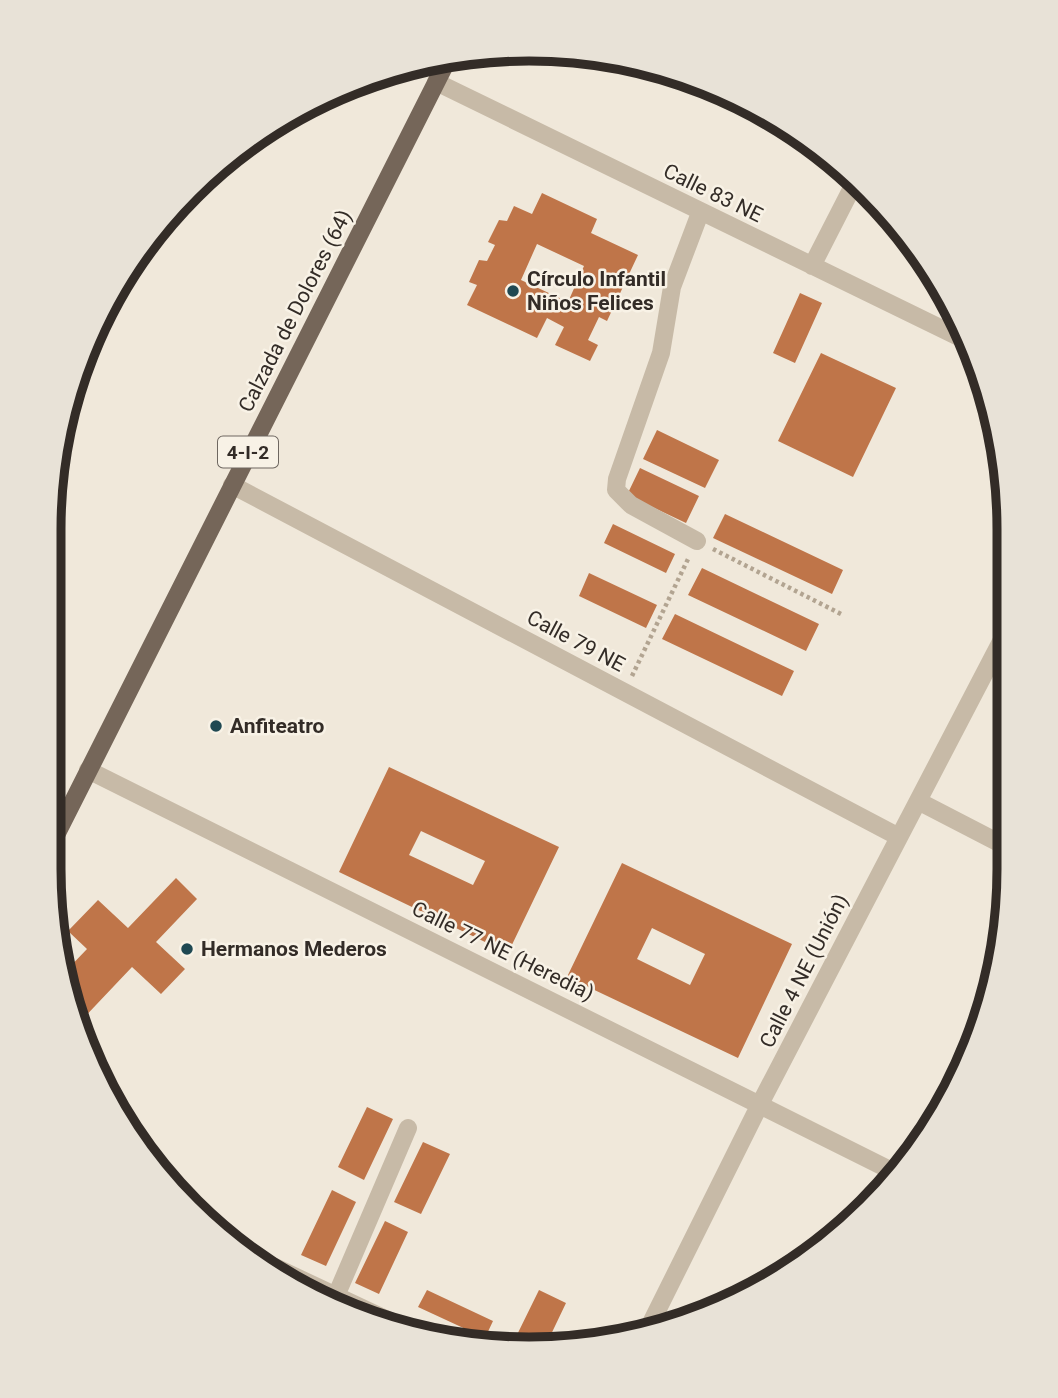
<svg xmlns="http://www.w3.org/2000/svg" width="1058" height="1398" viewBox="0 0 1058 1398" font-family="Roboto,sans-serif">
<rect width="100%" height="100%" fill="#f0e8da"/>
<path fill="#bf7549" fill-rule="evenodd" d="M542 193 597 219 591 233 638 255 607 321 599 317 588 340 598 345 590 361 555 345 564 327 547 318 537 338 467 305 477 285 469 282 479 260 487 261 495 245 488 242 499 220 507 221 514 206 532 214ZM537 244 584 266 568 302 521 280Z
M800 293 822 303 795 363 773 353Z
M821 353 896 388 853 477 778 441Z
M657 430 719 460 705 488 643 459Z
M640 468 699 496 686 523 627 495Z
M725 514 843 570 832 594 713 538Z
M613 524 675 554 666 573 604 543Z
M702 568 819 624 806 651 688 595Z
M589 573 657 605 646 628 579 596Z
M675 614 794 671 782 696 662 639Z
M389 767 559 847 508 953 339 872ZM421 831 485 861 473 885 409 855Z
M622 863 792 944 738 1058 567 977ZM652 928 705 954 690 985 637 959Z
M176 878 197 899 156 942 185 969 161 994 132 967 78 1024 65 994 63 974 87 949 68 931 98 900 128 928Z
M367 1107 393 1119 364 1180 338 1167Z
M423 1142 450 1154 421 1214 394 1202Z
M332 1190 356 1202 326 1266 301 1255Z
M385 1221 408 1232 379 1294 355 1283Z
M427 1290 493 1321 485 1338 418 1307Z
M539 1290 566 1303 545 1347 512 1345Z"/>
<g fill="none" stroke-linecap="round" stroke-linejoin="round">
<path stroke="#b2a491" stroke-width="4.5" stroke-dasharray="3.5 3.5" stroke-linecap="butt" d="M713 549 843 615
M632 676 689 557"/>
<path stroke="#c7baa7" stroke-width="18" d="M436 82 971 343
M812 266 856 180
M232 485 899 837
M697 541 631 505 616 490 617 479 661 353 672 287 700 213
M88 770 898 1174
M918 801 1005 846
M264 1262 413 1332
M336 1296 408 1128
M647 1331 760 1104 1005 634"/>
<path stroke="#756659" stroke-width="18" d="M49 849 449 57"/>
</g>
<g fill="#1f4852" stroke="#f8f2e6" stroke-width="2.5">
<circle cx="513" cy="291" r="7"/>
<circle cx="216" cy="726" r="7"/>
<circle cx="187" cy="949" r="7"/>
</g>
<g text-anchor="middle" stroke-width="5" stroke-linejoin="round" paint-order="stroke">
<rect fill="#f8f2e6" stroke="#6e6760" stroke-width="2" x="218" y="436.5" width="60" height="31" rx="5"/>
<g font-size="19" font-weight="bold" fill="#332c27">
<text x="248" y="459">4-I-2</text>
</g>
<g font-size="21" fill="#332c27" stroke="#f8f2e6">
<text transform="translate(713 193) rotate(26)" y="7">Calle 83 NE</text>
<text transform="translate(295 311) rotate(-63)" y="7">Calzada de Dolores (64)</text>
<text transform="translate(576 641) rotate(28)" y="7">Calle 79 NE</text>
<text transform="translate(503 951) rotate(26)" y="7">Calle 77 NE (Heredia)</text>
<text transform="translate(804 971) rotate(-63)" y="7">Calle 4 NE (Unión)</text>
</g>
<g font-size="21" font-weight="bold" fill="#332c27" stroke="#f8f2e6" text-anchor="start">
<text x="527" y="286">Círculo Infantil<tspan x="527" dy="24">Niños Felices</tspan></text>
<text x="230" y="733">Anfiteatro</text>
<text x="201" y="956">Hermanos Mederos</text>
</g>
</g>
<path d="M0 0H1058V1398H0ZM529 61H529A468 468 0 0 1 997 529V869A468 468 0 0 1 529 1337H529A468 468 0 0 1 61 869V529A468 468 0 0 1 529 61Z" fill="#e8e2d7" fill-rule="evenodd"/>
<path fill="none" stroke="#332c27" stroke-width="9" d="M529 61H529A468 468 0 0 1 997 529V869A468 468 0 0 1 529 1337H529A468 468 0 0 1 61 869V529A468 468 0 0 1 529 61Z"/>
</svg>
